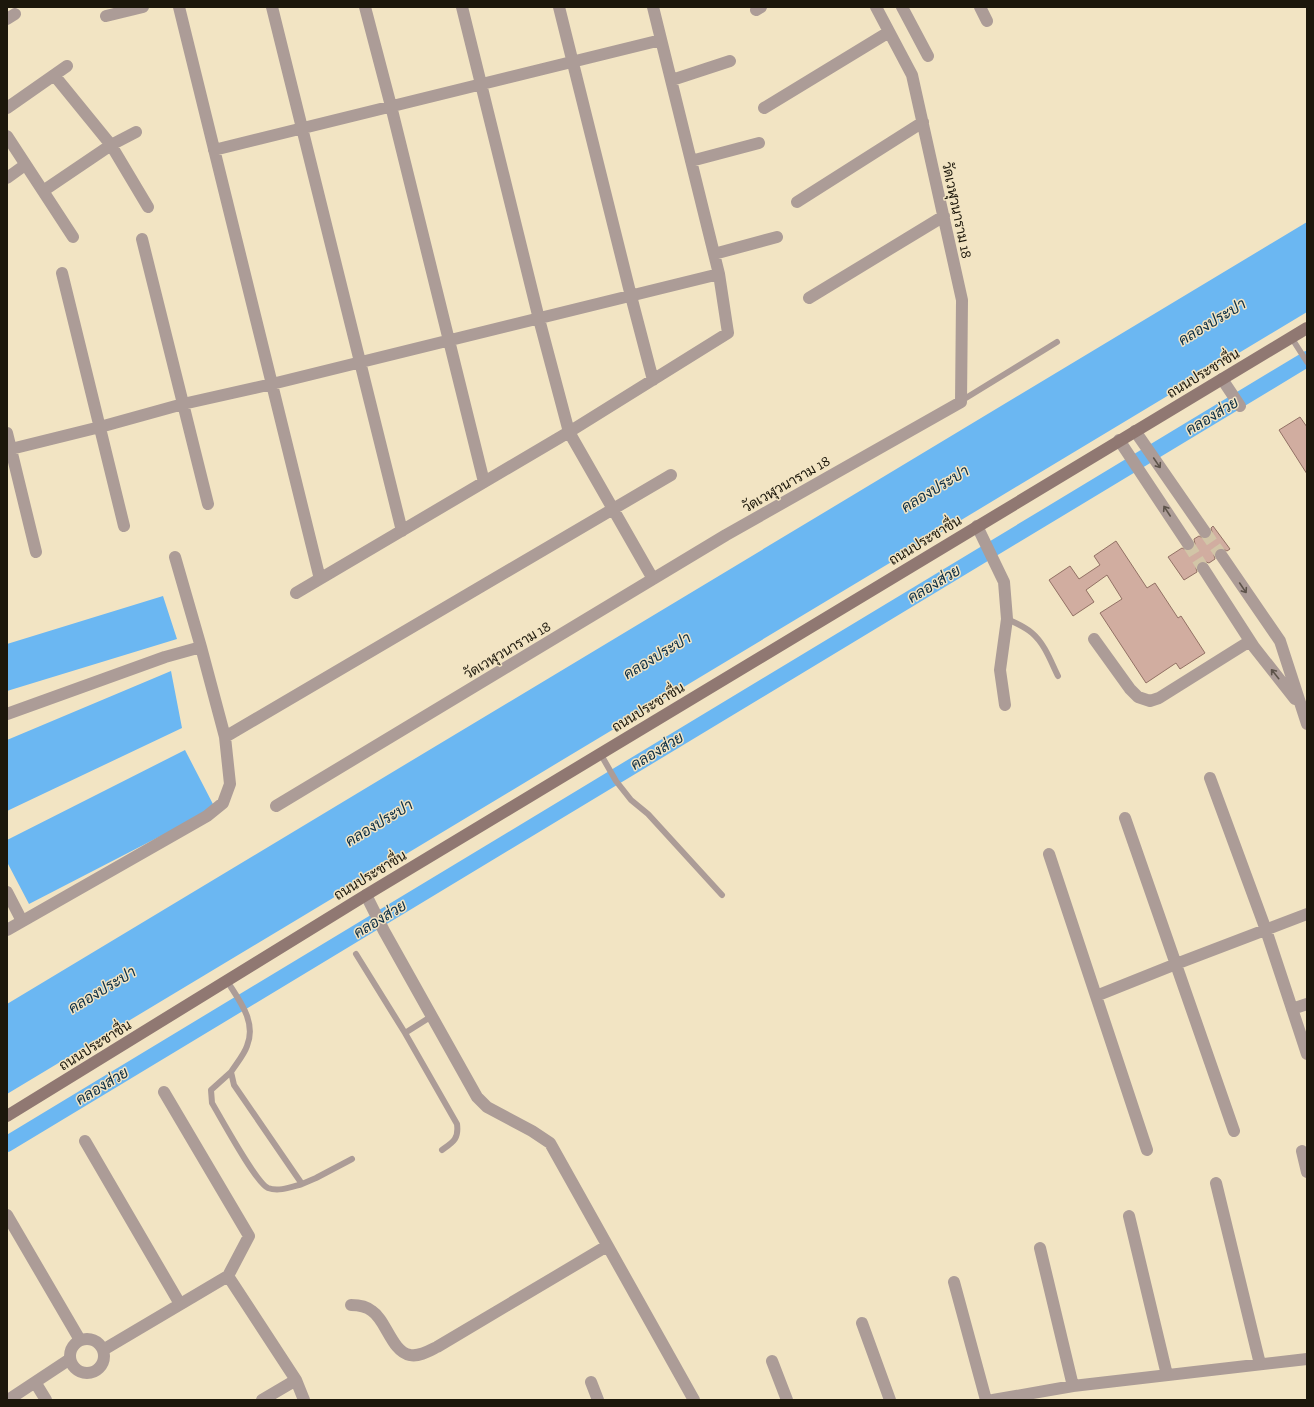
<svg xmlns="http://www.w3.org/2000/svg" width="1314" height="1407" viewBox="0 0 1314 1407" font-family="'Zilla Slab',Sarabun,serif">
<rect width="100%" height="100%" fill="#f2e4c3"/>
<path fill="#6bb7f2" d="M1307 222V312L7 1094V1004Z
M163 596 177 639 7 691V644Z
M171 671 182 728 7 811V740Z
M185 750 215 808 29 904 7 862V840Z"/>
<g fill="none" stroke-linecap="round" stroke-linejoin="round">
<path stroke="#6bb7f2" stroke-width="16" d="M7 1144 1307 359"/>
</g>
<path fill="#d1ada0" stroke="#927165" d="M1300 417 1307 427V474L1279 430Z
M1213 526 1230 549 1227 551 1221 548 1216 549 1214 555 1215 559 1209 563 1203 561 1199 562 1196 568 1197 572 1184 580 1168 557 1182 548 1188 551 1192 550 1195 544 1194 539 1199 536 1205 539 1210 538 1212 532 1211 528Z
M1116 541 1147 588 1155 583 1178 618 1181 616 1205 653 1180 669 1176 663 1146 683 1100 613 1122 599 1107 575 1086 590 1094 602 1073 616 1049 580 1070 566 1079 579 1100 565 1094 556Z"/>
<g fill="none" stroke-linecap="round" stroke-linejoin="round">
<path stroke="#d2c5a7" stroke-width="12" stroke-dasharray="12 6" stroke-linecap="butt" d="M1205 532 1221 555
M1188 544 1203 568"/>
<path stroke="#ac9c97" stroke-width="6" d="M1291 337 1307 362
M961 401 1057 342
M1007 619C1016 623 1025 627 1032 633 1045 644 1051 662 1058 676
M600 753 616 781 631 800 648 814 722 895
M356 954 405 1033 457 1124C459 1139 453 1142 442 1150
M227 981C239 1000 257 1022 247 1046 244 1055 236 1064 231 1072L234 1085 293 1171 302 1184 316 1178 352 1159
M405 1033 432 1016
M231 1072 211 1090 212 1103C221 1118 256 1183 268 1188 279 1192 291 1187 302 1184"/>
<path stroke="#ac9c97" stroke-width="12" d="M179 7 320 579
M272 7 402 531
M365 7 391 106 484 482
M462 7 539 319 569 432 653 579
M559 7 631 296 653 380
M902 7 928 56
M980 7 987 21
M756 10 761 7
M106 16 143 7
M7 19 15 14
M54 75 111 145 148 207
M672 80 730 61
M7 108 67 66
M764 108 889 32
M7 136 73 237
M214 150 661 40
M691 161 759 143
M7 178 25 165
M43 191 111 145 136 132
M797 202 923 122
M142 239 208 504
M714 254 777 237
M62 273 124 526
M809 298 944 216
M1222 379 1240 406
M1135 431 1205 532
M7 433 36 552
M1119 440 1188 544
M7 450 100 427 183 404 272 384 719 274
M977 526 1004 582 1007 619 1000 670 1005 705
M1221 555 1280 641 1307 724
M1203 568 1254 647 1295 699
M296 593 569 432 728 333 719 274 653 7
M1094 639 1130 689 1138 697 1150 701 1159 698 1250 641
M7 714 165 657 201 647
M225 737 671 475
M1210 778 1266 930 1307 1054
M276 806 726 535 961 402 962 300 912 75 876 7
M1125 818 1234 1131
M1049 854 1147 1150
M7 892 22 921
M366 895 384 931 477 1097 487 1107 532 1131 550 1143 694 1400
M7 930 207 816 223 803 230 784 225 737 201 647 175 557
M1096 996 1176 964 1307 914
M1292 1009 1307 1004
M85 1141 180 1304
M1302 1151 1307 1172
M1216 1183 1260 1364
M7 1215 80 1340
M1129 1216 1167 1375
M1040 1248 1073 1386
M228 1276 296 1380 304 1400
M954 1282 986 1400
M351 1305C358 1305 366 1306 372 1311 386 1320 392 1352 410 1355 419 1357 429 1351 437 1347L607 1246
M862 1323 890 1400
M70 1356a17 17 0 1 1 34 0a17 17 0 1 1-34 0Z
M103 1350 228 1276 249 1236 164 1092
M772 1361 787 1400
M35 1382 46 1400
M591 1382 598 1400
M8 1400 70 1359
M262 1400 296 1380
M993 1400 1073 1386 1307 1359"/>
<path stroke="#907872" stroke-width="12" d="M7 1116 366 895 1307 328"/>
</g>
<defs><path id="oneway-shaft" d="M-6 0H5M1.5-3L5.5 0L1.5 3" fill="none" stroke-width="1.6" stroke-linecap="round" stroke-linejoin="round"/></defs>
<g stroke="#5d534a">
<use href="#oneway-shaft" transform="translate(1157 463) rotate(56)"/>
<use href="#oneway-shaft" transform="translate(1167 511) rotate(-123)"/>
<use href="#oneway-shaft" transform="translate(1243 588) rotate(56)"/>
<use href="#oneway-shaft" transform="translate(1275 674) rotate(-129)"/>
</g>
<g text-anchor="middle" stroke-width="3" stroke-linejoin="round" paint-order="stroke">
<g font-size="14" fill="#1c170b" stroke="#f2e4c3">
<text transform="translate(957 210) rotate(78)" y="5">วัดเวฬุวนาราม 18</text>
<text transform="translate(1203 373) rotate(-31)" y="5">ถนนประชาชื่น</text>
<text transform="translate(786 484) rotate(-30)" y="5">วัดเวฬุวนาราม 18</text>
<text transform="translate(925 540) rotate(-31)" y="5">ถนนประชาชื่น</text>
<text transform="translate(507 650) rotate(-31)" y="5">วัดเวฬุวนาราม 18</text>
<text transform="translate(648 707) rotate(-31)" y="5">ถนนประชาชื่น</text>
<text transform="translate(370 875) rotate(-31)" y="5">ถนนประชาชื่น</text>
<text transform="translate(95 1045) rotate(-32)" y="5">ถนนประชาชื่น</text>
</g>
<g font-size="15" font-style="italic" fill="#0a2c43" stroke="#f2e4c3">
<text transform="translate(1212 322) rotate(-31)" y="5">คลองประปา</text>
<text transform="translate(1212 416) rotate(-31)" y="5">คลองส่วย</text>
<text transform="translate(935 489) rotate(-31)" y="5">คลองประปา</text>
<text transform="translate(934 584) rotate(-31)" y="5">คลองส่วย</text>
<text transform="translate(657 656) rotate(-31)" y="5">คลองประปา</text>
<text transform="translate(657 751) rotate(-31)" y="5">คลองส่วย</text>
<text transform="translate(379 823) rotate(-31)" y="5">คลองประปา</text>
<text transform="translate(380 919) rotate(-31)" y="5">คลองส่วย</text>
<text transform="translate(102 990) rotate(-31)" y="5">คลองประปา</text>
<text transform="translate(102 1086) rotate(-31)" y="5">คลองส่วย</text>
</g>
</g>
<rect width="1314" height="1407" fill="none" stroke="#1c170b" stroke-width="16"/>
</svg>
